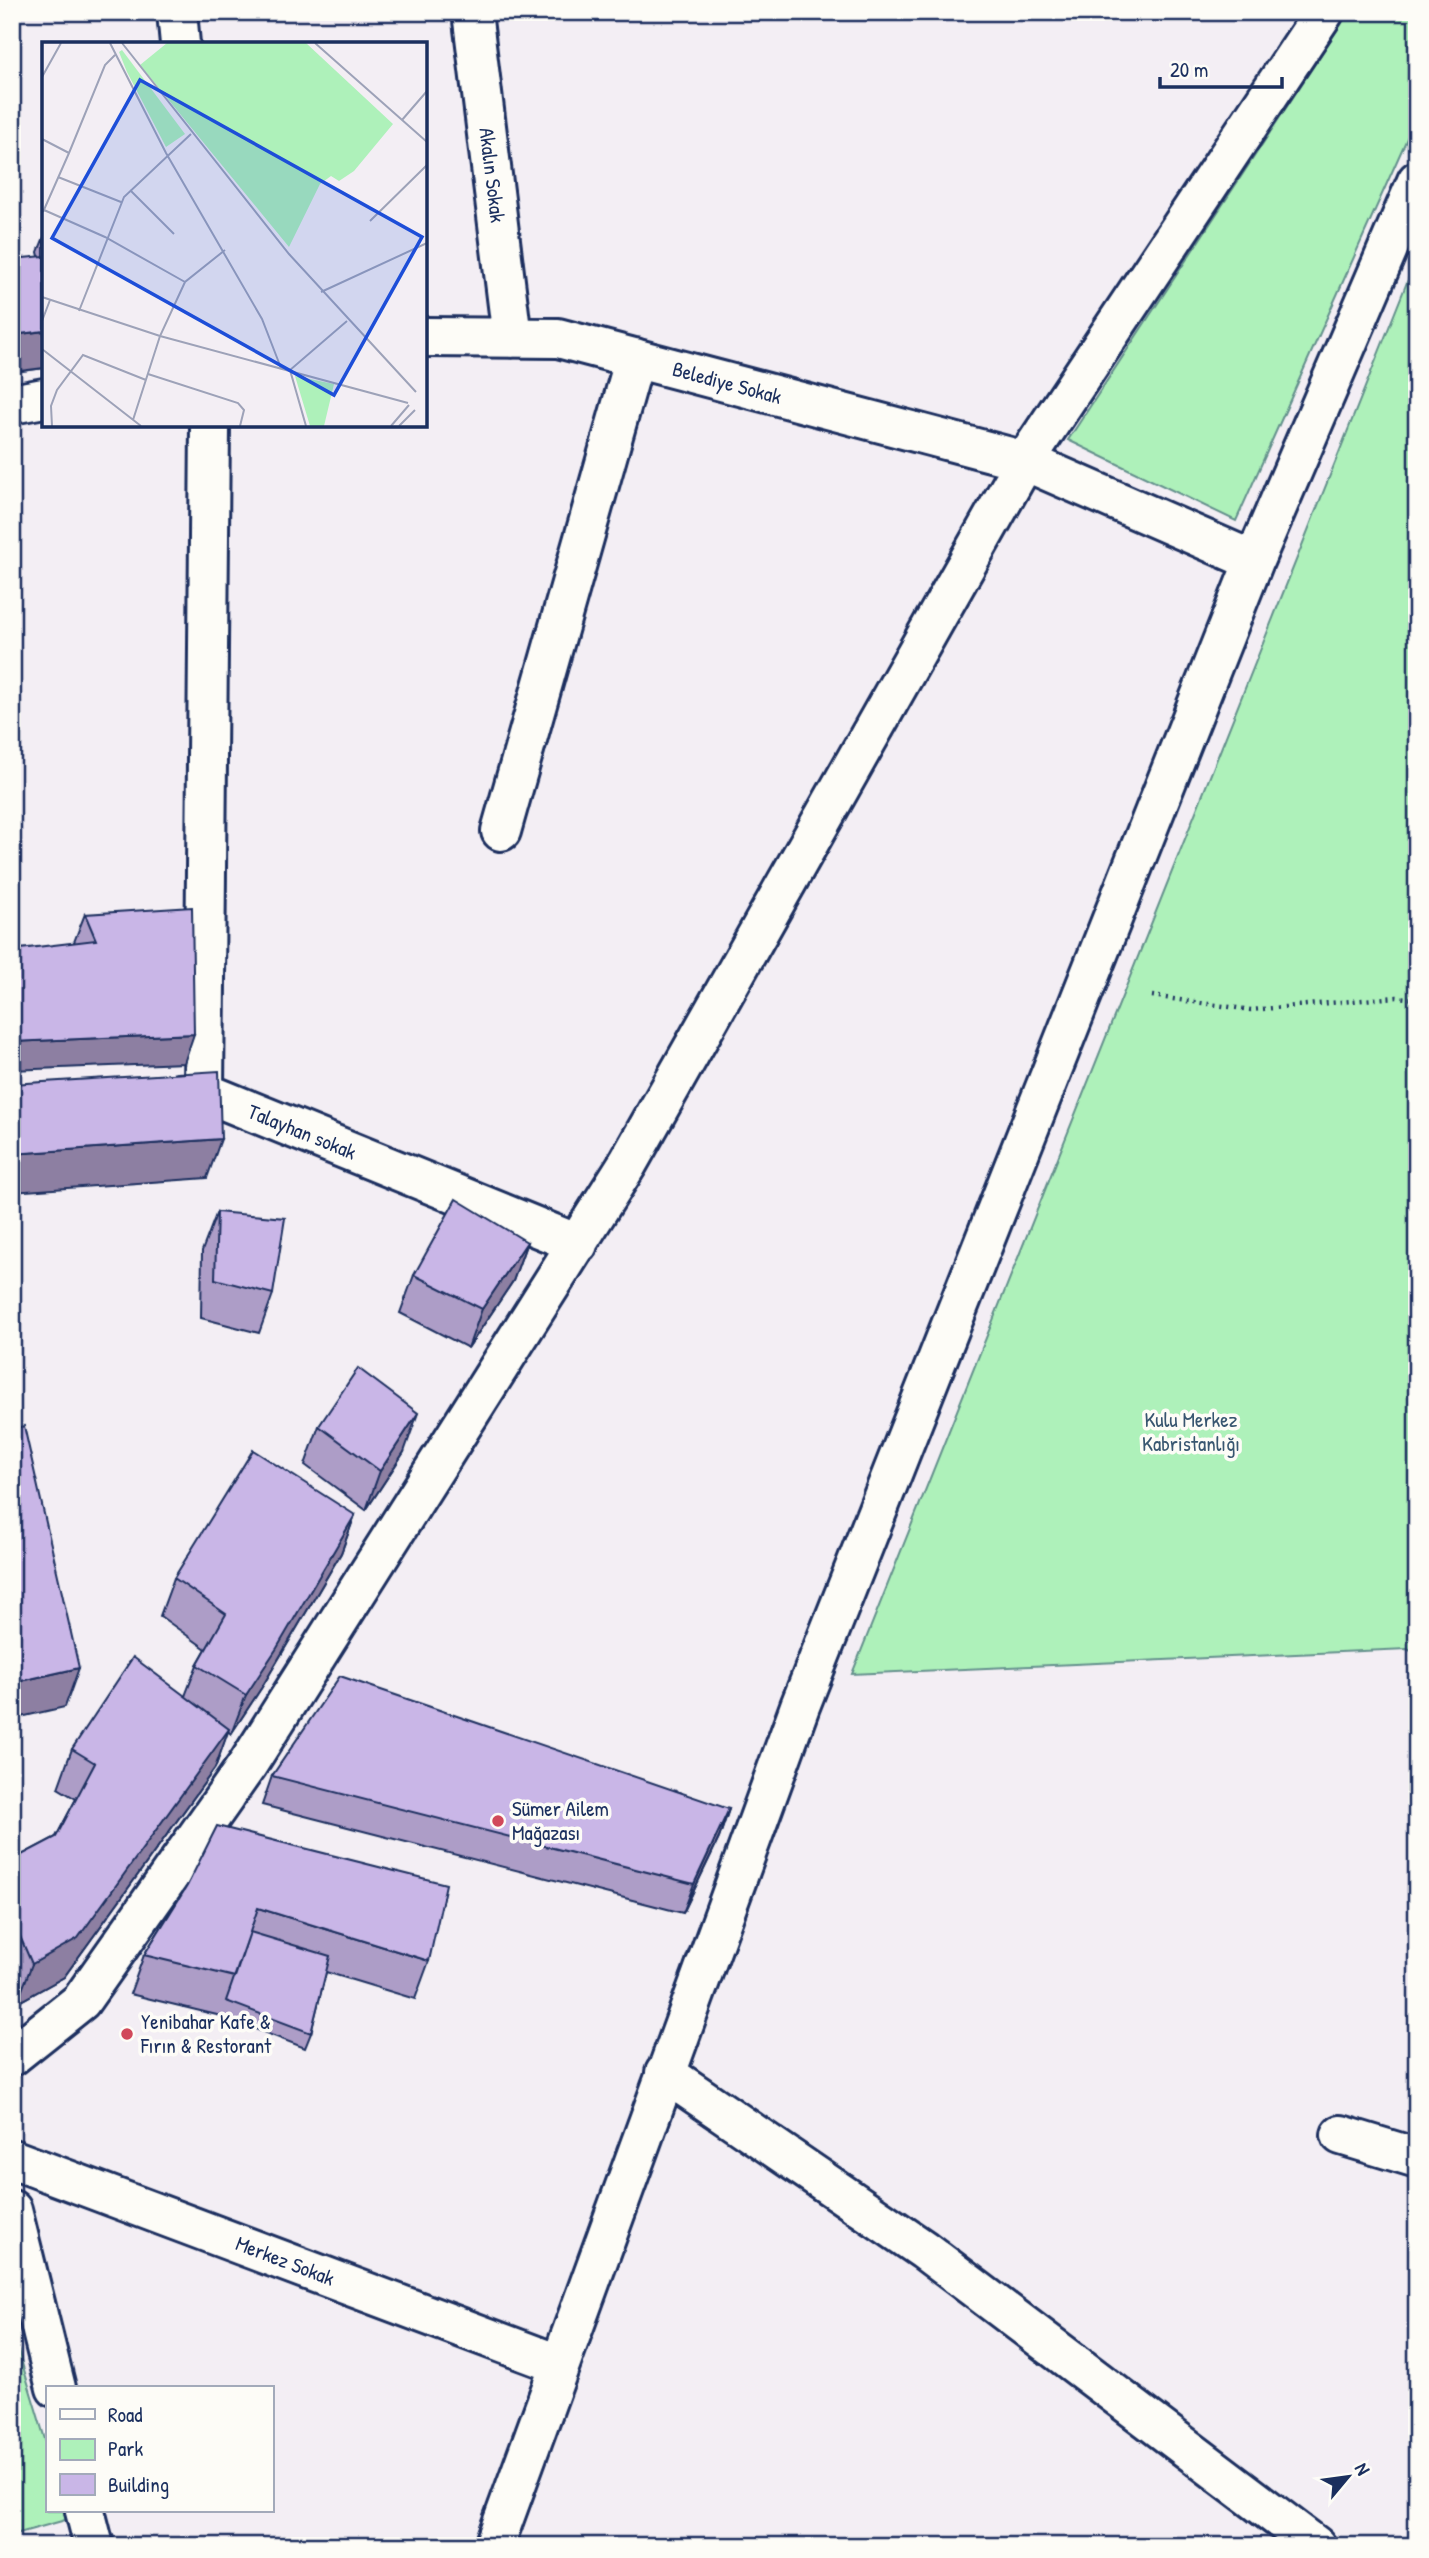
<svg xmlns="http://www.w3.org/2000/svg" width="1429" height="2558" viewBox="0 0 1429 2558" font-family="'Patrick Hand',sans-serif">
<rect width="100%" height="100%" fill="#f3eef4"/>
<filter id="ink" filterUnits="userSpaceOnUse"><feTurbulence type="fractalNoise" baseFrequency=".0143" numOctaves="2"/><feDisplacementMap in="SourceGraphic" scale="14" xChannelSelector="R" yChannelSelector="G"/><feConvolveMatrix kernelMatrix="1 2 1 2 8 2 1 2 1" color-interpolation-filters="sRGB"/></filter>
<g filter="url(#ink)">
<path fill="#aef1ba" stroke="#64908c" stroke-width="2" d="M1349 12H1417V116L1236 521 1068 440Z
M1417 257V1654L1407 1649 852 1674Z
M12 2330 47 2446V2511H67L69 2519 12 2535Z"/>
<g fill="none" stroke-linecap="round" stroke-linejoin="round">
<g stroke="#1b2f5e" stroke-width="44">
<path id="minor" d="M177 12 180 44
M472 12 512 338
M425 337 558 338 1025 461 1254 561
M12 404 44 398
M501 831 635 358
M204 1092 210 425
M179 1094 204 1092 578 1244
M12 2056 81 2001 248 1764 628 1163 1025 461 1324 12
M665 2073 924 2250 1316 2546
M1341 2135 1417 2158
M12 2159 558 2364
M494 2546 800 1706 1254 561 1417 181"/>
</g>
<g stroke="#1b2f5e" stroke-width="44">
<path id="tertiary" d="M12 2210 56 2388
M85 2511 94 2546"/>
</g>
<path stroke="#1b2f5e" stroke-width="4.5" stroke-dasharray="2 5" stroke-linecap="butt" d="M1152 996 1251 1010 1397 997 1417 999"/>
<use href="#minor" stroke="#fdfcf7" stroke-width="38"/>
<use href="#tertiary" stroke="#fdfcf7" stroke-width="38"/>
</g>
<path fill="#ad9dc7" stroke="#1b2f5e" stroke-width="2" d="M44 237V368L12 372 39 256 38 252Z
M85 914 184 1063 74 942Z
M217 1212 273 1294 259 1333 201 1318 202 1251Z
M527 1242 513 1281 468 1348 400 1313 414 1275Z
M319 1426 404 1452 366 1510 305 1465Z
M355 1515 341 1553 262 1687 231 1734 228 1731 215 1768 64 1977 17 2003 12 1991V1860L56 1837 76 1799 58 1788 72 1749 185 1696 197 1665 206 1649 160 1616 174 1578Z
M272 1776 729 1809 719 1838 683 1913 262 1805Z
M187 1886 429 1961 415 1999 326 1972 311 2033 305 2048 221 2016 130 1994 144 1955Z"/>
<path fill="#8d7fa2" stroke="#1b2f5e" stroke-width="2" d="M44 331V368L12 372V335Z
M194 1034 184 1063 12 1070V1042Z
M221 1139 207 1178 12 1192V1154Z
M527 1242 513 1281 468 1348 482 1309Z
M418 1413 404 1452 366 1510 380 1471Z
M355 1515 341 1553 262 1687 231 1734 246 1695Z
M79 1668 65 1707 12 1719V1683Z
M229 1729 215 1768 64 1977 17 2003 32 1964Z
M729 1809 719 1838 683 1913 694 1884Z"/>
<path fill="#c9b6e7" stroke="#1b2f5e" stroke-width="2" d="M44 256V331L12 335V259Z
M192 907 194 1034 12 1042V950L96 940 85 914Z
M219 1071 221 1139 12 1154V1084Z
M456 1199 527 1242 482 1309 414 1275Z
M217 1212 285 1218 273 1294 215 1279Z
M358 1368 418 1413 380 1471 319 1426Z
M24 1426 79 1668 12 1683V1429Z
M253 1450 355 1515 277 1648 246 1695 197 1665 226 1614 174 1578Z
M133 1657 229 1729 78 1938 32 1964 12 1918V1860L56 1837 95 1763 72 1749Z
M340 1676 729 1809 694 1884 272 1776Z
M217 1826 446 1884 429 1961 258 1908 235 1977 144 1955 187 1886Z
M250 1932 330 1956 311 2033 226 2001Z"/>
</g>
<g fill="#d1495b" stroke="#fdfcf7" stroke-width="2.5">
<circle cx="498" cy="1821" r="7"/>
<circle cx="127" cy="2034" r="7"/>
</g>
<g text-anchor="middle" stroke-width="7" stroke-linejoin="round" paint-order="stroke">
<g font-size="21" fill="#1b2f5e" stroke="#fdfcf7">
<text transform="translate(492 175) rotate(83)" y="7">Akalın Sokak</text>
<text transform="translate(727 383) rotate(15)" y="7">Belediye Sokak</text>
<text transform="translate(302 1132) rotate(22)" y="7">Talayhan sokak</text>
<text transform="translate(285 2261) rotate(21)" y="7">Merkez Sokak</text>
</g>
<g font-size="21" fill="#385670" stroke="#fdfcf7">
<text x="1191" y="1427">Kulu Merkez<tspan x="1191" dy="24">Kabristanlığı</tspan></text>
</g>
<g font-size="21" fill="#1b2f5e" stroke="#fdfcf7" text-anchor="start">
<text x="512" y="1816">Sümer Ailem<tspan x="512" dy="24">Mağazası</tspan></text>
<text x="141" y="2029">Yenibahar Kafe &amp;<tspan x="141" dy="24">Fırın &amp; Restorant</tspan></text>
</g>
</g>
<g transform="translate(42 42)">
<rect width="385" height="385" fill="#f3eef4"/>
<path d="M125 1H264L351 82 312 129 297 139 289 134 278 142 247 205 98 23ZM80 8 143 92 124 105 85 30 77 10ZM253 334 292 342 282 384H268Z" fill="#aef1ba"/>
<path fill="none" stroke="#9da2b8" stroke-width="2" d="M68 1 124 111 220 277 239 326M80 1 247 212 374 350M273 1 385 100M0 35 19 1M360 78 385 49M0 97 27 111 63 23 73 13M16 135 79 160M88 148 132 192M2 168 63 195 143 240M1 170 27 111M328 179 385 123M279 250 385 201M0 255 118 294 366 361M37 269 82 155 149 92M0 279 8 258M0 307 99 384M106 332 196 361 202 368 198 384M91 378 118 294 143 240 183 208M10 384 9 364 15 348 41 313 104 338M264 384 248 328 305 279M349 384 367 363M357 384 373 368"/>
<path fill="#1d4ed8" fill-opacity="0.15" stroke="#1d4ed8" stroke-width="3.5" d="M98 38 380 195 292 353 10 196Z"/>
<rect width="385" height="385" fill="none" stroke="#1b2f5e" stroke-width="3.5"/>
</g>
<rect width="1429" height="2558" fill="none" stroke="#fdfcf7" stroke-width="42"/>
<rect x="21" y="21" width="1387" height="2516" fill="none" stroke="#1b2f5e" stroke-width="2.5" filter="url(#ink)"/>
<rect x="46" y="2386" width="228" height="126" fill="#fdfcf7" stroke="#a3aaba" stroke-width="2"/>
<rect x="60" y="2409" width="35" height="10" fill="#fdfcf7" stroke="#a3aaba" stroke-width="2"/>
<text x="108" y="2422" font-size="21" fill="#1b2f5e">Road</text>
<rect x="60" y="2439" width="35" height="21" fill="#aef1ba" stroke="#a3aaba" stroke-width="2"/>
<text x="108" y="2456" font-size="21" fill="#1b2f5e">Park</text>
<rect x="60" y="2474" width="35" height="21" fill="#c9b6e7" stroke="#a3aaba" stroke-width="2"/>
<text x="108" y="2492" font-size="21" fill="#1b2f5e">Building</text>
<g transform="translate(1348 2477) rotate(61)" stroke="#fdfcf7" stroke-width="5" paint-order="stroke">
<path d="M0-5L12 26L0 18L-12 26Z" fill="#1b2f5e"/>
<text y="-10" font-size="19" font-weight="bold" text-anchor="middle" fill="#1b2f5e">N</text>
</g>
<path d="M1160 77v10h122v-10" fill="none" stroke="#1b2f5e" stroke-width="3.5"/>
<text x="1170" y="77" font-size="21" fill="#1b2f5e" stroke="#fdfcf7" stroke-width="5" paint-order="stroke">20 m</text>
</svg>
